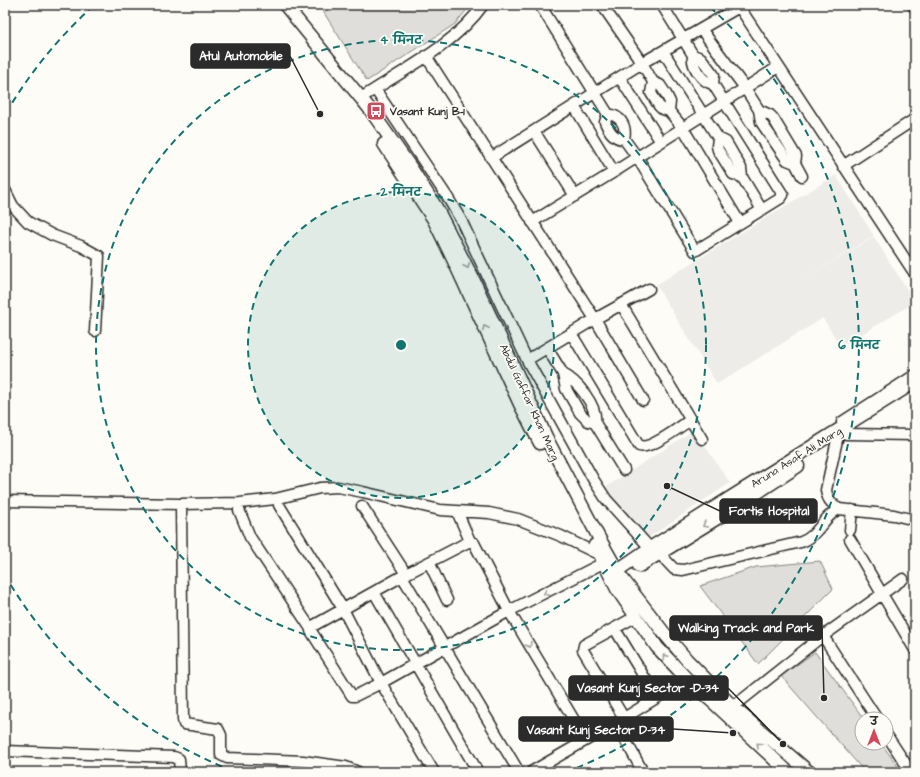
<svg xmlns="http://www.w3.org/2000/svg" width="920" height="777" viewBox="0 0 920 777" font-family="'Architects Daughter','Playpen Sans Deva',sans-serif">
<rect width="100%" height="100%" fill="#fdfcf7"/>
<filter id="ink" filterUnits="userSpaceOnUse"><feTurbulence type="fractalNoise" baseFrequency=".025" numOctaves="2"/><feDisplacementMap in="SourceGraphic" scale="8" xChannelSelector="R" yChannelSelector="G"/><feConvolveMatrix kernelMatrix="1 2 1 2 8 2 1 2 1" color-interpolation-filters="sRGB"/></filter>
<g filter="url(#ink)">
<path fill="#edece8" d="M836 175 874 236 794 285 874 237 915 302 841 347 823 318 717 384 656 285Z
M694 430 730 483 649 537 603 489Z"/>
<path fill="#dfdeda" stroke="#858482" d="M319 5H471L455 24 367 81Z
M820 561 833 589 758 664 700 586 756 567Z
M815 652 864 719H862V743H881L902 772H865L781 676Z"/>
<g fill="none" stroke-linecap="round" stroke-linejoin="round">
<g stroke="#2b2b2b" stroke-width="13">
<path id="minor" d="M540 5 608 114C621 116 627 126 624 139L637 157 695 251 781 198 783 195 713 84C702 82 691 66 693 55
M602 5 642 63 653 82 660 85 666 94 670 102 669 111
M662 5 693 55 701 58 714 75 713 84
M738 5 915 274
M913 5 915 8
M701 29 745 88 759 110 761 122 787 160 795 163 802 176
M663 51 718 138 726 142 729 147 741 168 742 177 762 210
M426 56 595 319 643 400
M620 78 661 142
M653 82 651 93 659 106 662 109 669 111 683 128 740 223
M375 89 448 198 461 220 527 360 593 479 606 499 650 548
M361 98C402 71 455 45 483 5
M574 106 614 172
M759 110 770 115 773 118 796 156 795 163
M608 114 605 122C609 131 614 139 624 139
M534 131 575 196
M718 138 717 146 718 150 733 174 742 177
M491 158 642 63 739 7
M843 166 915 119
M5 190 13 206 28 222 52 235 81 246 99 256 95 331
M532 222 614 172 778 67
M621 304 702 439
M571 333 639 446C650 450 680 427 690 420
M547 348 563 374 566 389 580 413 588 421 595 423
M527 360 595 319 649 289
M563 374C577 381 598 406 595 423L624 470
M842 422 915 375
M846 434 915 435
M837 440 826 490C827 499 831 503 839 509
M5 501 181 504 240 503 275 499 320 488 338 487 363 492 440 510 489 513 518 519 561 536 600 555
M181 504 183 720 184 724 218 729 221 735V755L227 758 303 761 346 767 358 772
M279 505 343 609 381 683 355 696H352L311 631V627L406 574 470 541 474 543 509 611 586 740
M362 506 406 574
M239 510 250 537 311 629
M459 516 470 541
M850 530 852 510
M850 539 882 594 903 579
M659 553 674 569 683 570 801 542C818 537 823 516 839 509L894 515 915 520
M429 562 447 600
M402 576 519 772
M374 592 478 772
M618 634 657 698
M823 636 877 719
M733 707 816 641 882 594 915 650
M624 718 583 650 584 645 635 617
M616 723 643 772
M886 734 911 772
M5 751 174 757 179 759 180 772
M434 772 381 683 509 611 603 563
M531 772 616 723 687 679"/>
</g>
<g stroke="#2b2b2b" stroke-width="15">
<path id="major" d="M285 5 369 108 411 168 437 209 473 279 548 441 599 538 621 577 664 633 687 660 733 707 809 772
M384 144 434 220 453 259 520 404 540 443
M595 545 617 589 657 647 687 679 715 704 788 772
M639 566 737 506 798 466
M612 574 650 548 915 382"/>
</g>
<use href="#minor" stroke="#fdfcf7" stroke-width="10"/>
<use href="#major" stroke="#fdfcf7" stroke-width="12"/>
</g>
<defs><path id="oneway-chevron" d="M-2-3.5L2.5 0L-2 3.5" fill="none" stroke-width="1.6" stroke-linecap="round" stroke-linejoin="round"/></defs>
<g stroke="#9e9e9b">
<use href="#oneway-chevron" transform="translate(467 266) rotate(64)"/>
<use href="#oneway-chevron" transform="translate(485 328) rotate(-115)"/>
<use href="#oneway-chevron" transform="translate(705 525) rotate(149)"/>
<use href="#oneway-chevron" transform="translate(546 593) rotate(153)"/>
<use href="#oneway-chevron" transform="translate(529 645) rotate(59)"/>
<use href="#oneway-chevron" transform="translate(665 657) rotate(-131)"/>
<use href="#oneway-chevron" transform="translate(759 745) rotate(-137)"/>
</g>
</g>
<circle cx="401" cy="345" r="153" fill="#0f766e" fill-opacity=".12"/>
<g fill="none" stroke="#0f766e" stroke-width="2" stroke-dasharray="7 5">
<circle cx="401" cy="345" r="153"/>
<circle cx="401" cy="345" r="305"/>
<path d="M233 771A458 458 0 0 1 6 577M6 113A458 458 0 0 1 92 7M710 7A458 458 0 0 1 569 771"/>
</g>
<defs>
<g id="bus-square" transform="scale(1)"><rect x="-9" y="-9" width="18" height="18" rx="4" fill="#d1495b" stroke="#fdfcf7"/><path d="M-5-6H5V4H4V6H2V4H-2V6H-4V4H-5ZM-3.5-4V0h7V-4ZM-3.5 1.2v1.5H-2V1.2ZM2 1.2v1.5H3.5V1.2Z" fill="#fff"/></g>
</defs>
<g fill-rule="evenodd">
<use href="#bus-square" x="376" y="111"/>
</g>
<g text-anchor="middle" stroke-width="3.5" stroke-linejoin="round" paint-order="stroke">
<g font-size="11" font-weight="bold" fill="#2b2b2b" stroke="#fdfcf7" text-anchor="start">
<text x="390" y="115">Vasant Kunj B-1</text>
</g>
<g font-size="11" fill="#2b2b2b" stroke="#fdfcf7">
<text transform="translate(530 402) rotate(65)" y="4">Abdul Gaffar Khan Marg</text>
<text transform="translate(796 457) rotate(-32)" y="4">Aruna Asaf Ali Marg</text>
</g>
</g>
<circle cx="401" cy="345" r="6" fill="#0f766e" stroke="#fdfcf7" stroke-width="2"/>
<g font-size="12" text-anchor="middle" font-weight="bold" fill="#0f766e" stroke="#fdfcf7" stroke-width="3.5" stroke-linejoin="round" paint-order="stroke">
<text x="401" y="44">4 मिनट</text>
<text x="401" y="196">2 मिनट</text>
<text x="859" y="349">6 मिनट</text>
</g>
<path fill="none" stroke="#2b2b2b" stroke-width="1.5" d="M320 114L290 56M667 486L720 511M824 698L822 628M783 744L728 688M733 733L673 729"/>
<g fill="#2b2b2b" stroke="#fdfcf7" stroke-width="1.5">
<circle cx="320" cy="114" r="4"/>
<circle cx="667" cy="486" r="4"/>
<circle cx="824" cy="698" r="4"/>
<circle cx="783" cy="744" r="4"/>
<circle cx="733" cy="733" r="4"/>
</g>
<g fill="#2b2b2b" stroke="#2b2b2b" stroke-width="1.5">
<rect x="191" y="44" width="99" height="24" rx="4"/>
<rect x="720" y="499" width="97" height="24" rx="4"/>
<rect x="670" y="616" width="152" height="24" rx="4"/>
<rect x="569" y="676" width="159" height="24" rx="4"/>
<rect x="519" y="717" width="154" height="24" rx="4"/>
</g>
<g font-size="12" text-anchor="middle" font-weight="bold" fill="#fff">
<text x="241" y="60">Atul Automobile</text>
<text x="769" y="515">Fortis Hospital</text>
<text x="746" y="632">Walking Track and Park</text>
<text x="648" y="692">Vasant Kunj Sector -D-34</text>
<text x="596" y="734">Vasant Kunj Sector D-34</text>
</g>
<rect width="920" height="777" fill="none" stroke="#fdfcf7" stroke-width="20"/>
<rect x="10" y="10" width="900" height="757" fill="none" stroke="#2b2b2b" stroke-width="1.5" filter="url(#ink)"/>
<g transform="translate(874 731)"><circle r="19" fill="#fdfcf7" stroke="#a9a8a5"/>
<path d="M0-3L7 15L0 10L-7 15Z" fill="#d1495b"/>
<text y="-6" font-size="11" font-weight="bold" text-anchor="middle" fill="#2b2b2b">उ</text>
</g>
</svg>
